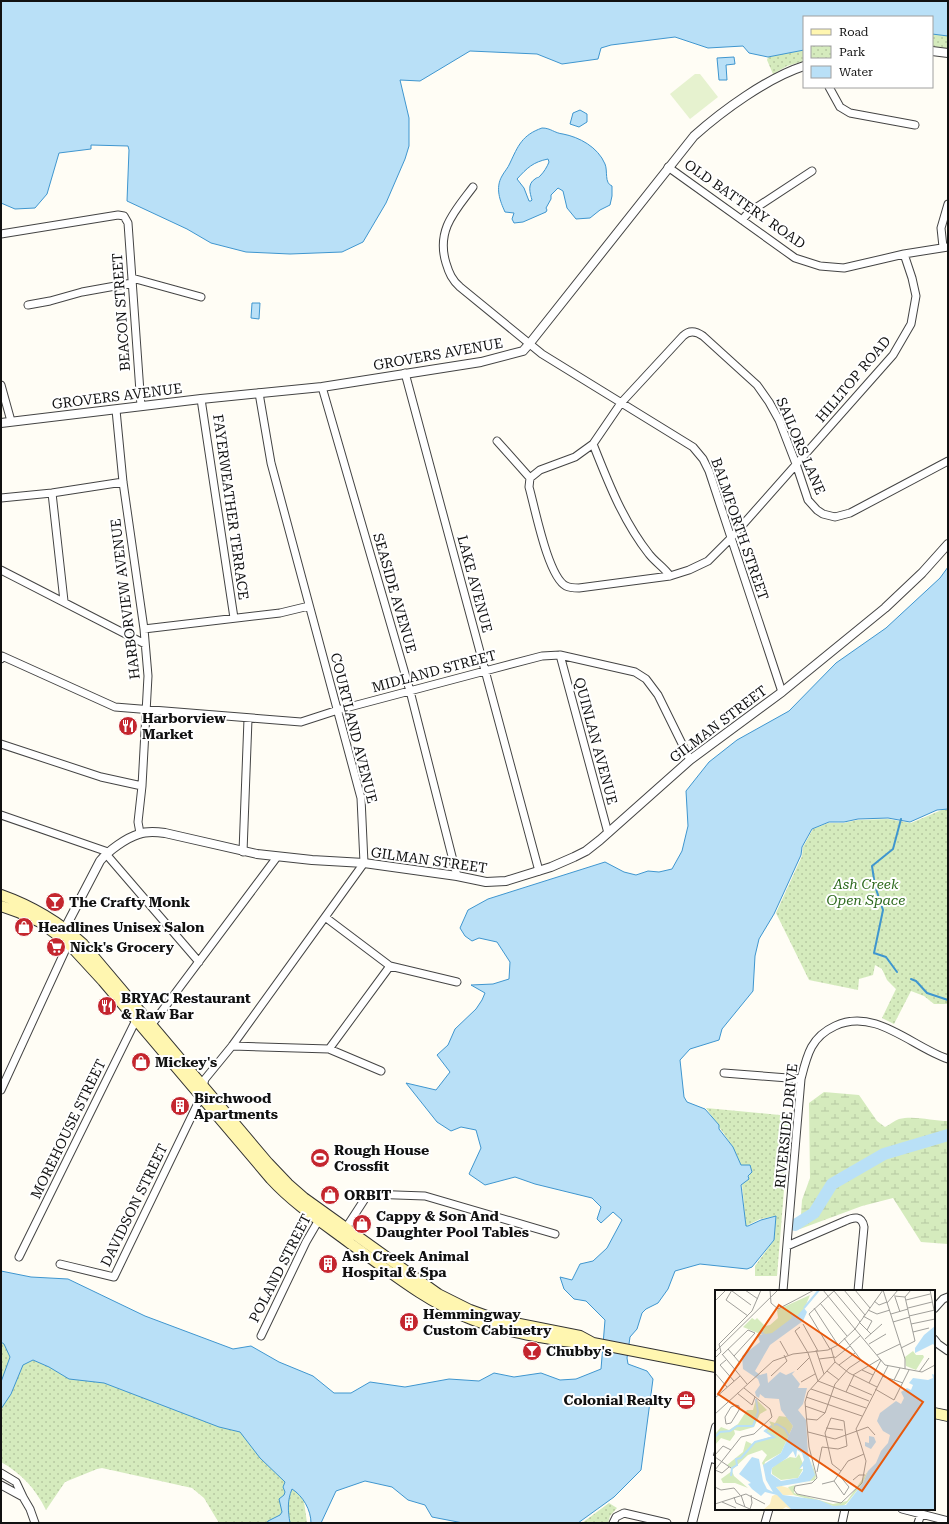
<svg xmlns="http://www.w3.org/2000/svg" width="949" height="1524" viewBox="0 0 949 1524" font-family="'Roboto Serif',serif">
<defs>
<pattern id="wetland-marsh" width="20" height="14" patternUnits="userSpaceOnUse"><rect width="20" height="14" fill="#d5ebbd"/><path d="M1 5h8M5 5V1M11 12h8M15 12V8" fill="none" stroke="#b6c8a1"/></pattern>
<pattern id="park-dots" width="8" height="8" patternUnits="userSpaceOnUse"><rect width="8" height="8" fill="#d5ebbd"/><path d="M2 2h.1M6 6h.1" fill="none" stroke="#b6c8a1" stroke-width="1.8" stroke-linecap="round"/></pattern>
</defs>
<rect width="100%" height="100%" fill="#fffdf5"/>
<path fill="url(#wetland-marsh)" d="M824 1092 859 1095 877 1121 885 1127C889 1125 894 1121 899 1119 914 1115 933 1121 948 1121V1244L921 1242 893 1198 862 1206 800 1229 802 1200 810 1178 809 1103Z"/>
<path fill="url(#park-dots)" d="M932 34 948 36V51L932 50Z
M804 50V61L787 66 773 74 767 60 768 57Z
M944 809 948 810V1004H934L924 996 911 991 894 1024 882 1018 896 989 887 980 882 969 875 965 873 975 859 979 858 990 809 980 776 913 802 856 803 847 813 829 828 823H844L857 820 888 819 911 823Z
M706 1108 790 1116 777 1276H755V1266L774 1240 776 1216 760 1219 746 1226 742 1184 749 1179V1176L752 1172 750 1165H741L733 1147Z
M1 1307 242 1415 300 1473 307 1523H219L204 1498 192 1488 102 1468 97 1469 65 1482 46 1510C35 1488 22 1474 1 1462Z
M609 1503 617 1508 610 1516 608 1523H582Z"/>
<path fill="#e6f2cf" d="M695 74H700L718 97 690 119 670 94Z"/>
<path fill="#b9e0f7" stroke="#3f96cf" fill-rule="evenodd" d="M1 1H948V36L932 34V17H804V50L768 57 749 53 743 46 708 48 675 37 611 45 601 48 598 59 562 64 537 54 470 51 420 81 400 80 409 118V146L405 159 386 203 363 242 342 252 290 254 246 252 211 243 187 229 127 201 129 150 128 146 91 145V149L59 153 47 194 35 208 15 209 1 203Z
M734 57 735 64 726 65 727 80H719L717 58Z
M580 110 587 114V122L579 127 570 124 573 113Z
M542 128C551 128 554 133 563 134 579 137 598 147 605 164 608 171 604 183 612 186V196L610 205 600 210 590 218 576 219 567 208 563 191 558 188 551 195V199L546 208 547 210 546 212 523 222 514 223 512 219 514 213 505 212C500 201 495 188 502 176 504 172 508 168 510 163 518 146 522 135 542 128ZM548 159 549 162C547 167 544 172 540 176 537 179 539 176 535 179 527 184 530 193 532 200L531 201H529L524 188 517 179C527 168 533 162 548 159Z
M252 303H260L259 319 251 318Z
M948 567V809L937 810 910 822 888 818 858 819 844 822H829L812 829 802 847 801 855 774 914 759 939 755 956 753 991 722 1029 719 1040 690 1049 680 1060 684 1097 687 1102 705 1109 719 1125V1129L733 1147 741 1165H750L752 1172 748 1176 749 1179 741 1185 746 1226H748L761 1220 776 1216 774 1240 752 1267 747 1269 700 1264 675 1271 668 1289 658 1303 646 1309 642 1313 637 1329 630 1337 627 1358 628 1364 647 1371 653 1379 641 1470 614 1497 578 1523H463L432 1517 425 1505 408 1500 392 1487 365 1481 336 1491 321 1523H311C311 1510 303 1496 292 1489 287 1501 288 1511 290 1523H267L268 1521 280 1515 282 1512 279 1499 284 1495 285 1492 283 1487 285 1482 260 1458 240 1432 219 1427 104 1383 69 1379 49 1367 33 1360 23 1365 11 1394 1 1409V1382L10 1357 4 1344 1 1342V1271L31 1277 68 1279 145 1316 233 1349 251 1346 279 1362 313 1376 334 1393H351L370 1382 405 1387 449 1379 479 1381 494 1373 514 1377 541 1373 560 1380 576 1379 601 1369 605 1320 586 1301 574 1299 564 1289 560 1277 572 1280 580 1264 593 1261 607 1248 622 1220 613 1212 601 1223 597 1219 601 1207 592 1198 535 1184 515 1177 485 1185 469 1174 481 1148 476 1130 461 1127 451 1131 437 1122 406 1083 436 1090 450 1072 437 1055 448 1045 455 1029 476 1009 482 1000 485 993 471 985 493 984 509 979 510 962 497 942 479 938 472 941 465 936 460 928 468 910 488 899 605 862 624 872 636 875 648 871 659 872 672 869 682 851 688 826 686 791 709 762 737 740 789 711 836 663 886 628 940 578Z"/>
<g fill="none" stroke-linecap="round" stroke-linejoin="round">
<path stroke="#3f96cf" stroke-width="2" d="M897 972 886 957 874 953 883 910 875 886 872 866 893 849 901 819
M911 979 916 981 927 993 948 1000"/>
<path stroke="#b9e0f7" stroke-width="12" d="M795 1225 814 1213 832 1184 884 1154 948 1135"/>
<g stroke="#444" stroke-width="9">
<path id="minor" d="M829 87 840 107 850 113 915 125
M668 167 795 258 820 266 844 268 904 254 948 247
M473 187C455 211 436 230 446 263 449 273 452 280 460 287L542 354 693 447 703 459 709 471 782 692
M742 220 748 213 812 171
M1 234 118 215 124 216 128 223 141 406
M943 247 941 228 948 204
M904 254 912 278 916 296 911 324 893 355 731 538 708 561 689 570 670 576 579 588C575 588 570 588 566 586 548 577 535 508 529 487L530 478 540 470 575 457 593 444 621 403 683 336C689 330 696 331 703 336L757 385 769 402 779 420 796 464 808 500 817 510 823 514 835 517 850 513 948 461
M132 278 201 297
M28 305 50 301 82 292 132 283
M405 373 539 871
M1 385 11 421
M322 387 410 691 457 876
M201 399 234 618
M116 410 123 482 144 629 148 676 142 786 138 822 140 833
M497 441 530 478
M593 444C608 482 623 521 649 554 655 562 664 567 670 576
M52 493 64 601
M1 498 52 493 123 482
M1 570 145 644
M144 629 280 613 309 606
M560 655 608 833
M1 659 2 656 115 707 301 722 338 710 485 671 542 656 560 655 635 672 646 679 658 695 690 760
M1 744 101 777 142 786
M1 815 108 852
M243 852 248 719
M106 854 199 962
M325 917 390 966 457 982
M150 1027 277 857
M232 1046 329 1049 381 1071
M329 1049 390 966
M724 1073 801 1079
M1 1090 70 940
M344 1231 368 1194 425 1196 555 1234
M787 1246 845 1221C853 1217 862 1215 864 1227L858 1291
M19 1257 137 1018
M60 1264 114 1277 198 1103 205 1079 232 1046 364 863 361 798 271 463 259 393
M783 1291 801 1079C807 1055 811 1037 835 1026 875 1007 912 1047 948 1059
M934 1309 943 1299 948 1297
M261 1336 306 1242 320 1218
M934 1339 938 1344 948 1351
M709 1458 716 1460
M1 1473 16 1482 23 1497 30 1509 35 1523
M1 1485 23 1497
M902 1509 948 1521
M613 1523 616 1517 624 1513 667 1523
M765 1523 769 1509
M842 1523 845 1509
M918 1523 921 1514"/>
</g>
<g stroke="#444" stroke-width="10">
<path id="tertiary" d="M932 51 948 53
M1 423 201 399 322 387 481 362 523 351 530 343 694 136C722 111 767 78 804 66
M62 934 100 861C108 851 126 838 139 834 147 831 157 832 165 833L257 854 312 860 364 863 457 876 486 882 506 881 551 867 574 857 586 851 600 840 690 760 782 692 885 608 922 573 948 544
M692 1523 716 1427"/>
</g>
<g stroke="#333" stroke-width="12">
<path id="secondary" d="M1 895C32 906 59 922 83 944L268 1163 288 1184 304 1198 438 1294 470 1310 495 1319 580 1336 593 1343 716 1367
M1 906 18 912 40 922 68 943 103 981 271 1179C294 1204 323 1223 351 1244 388 1270 424 1300 466 1317 489 1327 515 1332 539 1337 558 1340 574 1344 593 1343
M934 1413 948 1416"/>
</g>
<use href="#minor" stroke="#fff" stroke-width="7"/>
<use href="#tertiary" stroke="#fff" stroke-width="8"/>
<use href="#secondary" stroke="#fff6b0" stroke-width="10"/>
</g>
<defs>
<g id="restaurant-disc" transform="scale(1)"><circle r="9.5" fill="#c4262e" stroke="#fff"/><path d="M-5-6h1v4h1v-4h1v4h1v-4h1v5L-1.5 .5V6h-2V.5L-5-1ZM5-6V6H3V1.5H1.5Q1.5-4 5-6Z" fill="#fff"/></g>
<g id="bar-disc" transform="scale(1)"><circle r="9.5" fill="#c4262e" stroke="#fff"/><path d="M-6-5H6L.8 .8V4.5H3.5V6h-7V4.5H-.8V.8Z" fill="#fff"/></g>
<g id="shop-disc" transform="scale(1)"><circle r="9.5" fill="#c4262e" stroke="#fff"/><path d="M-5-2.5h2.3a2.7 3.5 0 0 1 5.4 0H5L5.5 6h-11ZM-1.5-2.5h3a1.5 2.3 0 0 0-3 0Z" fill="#fff"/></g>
<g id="supermarket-disc" transform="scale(1)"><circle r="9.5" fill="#c4262e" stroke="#fff"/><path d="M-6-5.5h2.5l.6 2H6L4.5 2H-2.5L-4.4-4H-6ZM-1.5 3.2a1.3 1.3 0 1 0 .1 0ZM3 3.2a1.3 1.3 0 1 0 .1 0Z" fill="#fff"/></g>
<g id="building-disc" transform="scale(1)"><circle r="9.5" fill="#c4262e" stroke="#fff"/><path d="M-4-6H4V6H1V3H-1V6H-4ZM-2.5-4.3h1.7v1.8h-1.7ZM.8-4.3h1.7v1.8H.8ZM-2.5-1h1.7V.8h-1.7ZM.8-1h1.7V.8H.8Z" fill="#fff"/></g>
<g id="stadium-disc" transform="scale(1)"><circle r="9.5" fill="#c4262e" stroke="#fff"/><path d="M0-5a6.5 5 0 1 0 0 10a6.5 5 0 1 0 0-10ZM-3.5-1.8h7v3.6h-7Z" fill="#fff"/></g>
<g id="office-disc" transform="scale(1)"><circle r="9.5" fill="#c4262e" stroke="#fff"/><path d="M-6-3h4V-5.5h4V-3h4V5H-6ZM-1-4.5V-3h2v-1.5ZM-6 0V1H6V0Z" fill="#fff"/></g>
</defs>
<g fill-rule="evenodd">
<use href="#restaurant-disc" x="128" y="726"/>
<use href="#bar-disc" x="55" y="902"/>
<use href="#shop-disc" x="24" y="927"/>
<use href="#supermarket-disc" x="56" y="947"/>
<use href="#restaurant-disc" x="107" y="1006"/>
<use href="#shop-disc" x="141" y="1062"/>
<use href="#building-disc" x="180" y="1106"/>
<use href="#stadium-disc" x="320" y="1158"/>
<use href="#shop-disc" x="330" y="1195"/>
<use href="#shop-disc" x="362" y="1224"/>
<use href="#building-disc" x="328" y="1264"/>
<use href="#building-disc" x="409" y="1322"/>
<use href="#bar-disc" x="532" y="1351"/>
<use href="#office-disc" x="686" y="1400"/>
</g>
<g text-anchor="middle" stroke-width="4" stroke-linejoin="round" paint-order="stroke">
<g font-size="14" fill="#111" stroke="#fff">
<text transform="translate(745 204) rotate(35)" y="5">OLD BATTERY ROAD</text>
<text transform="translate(121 312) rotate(-94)" y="5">BEACON STREET</text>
<text transform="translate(438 354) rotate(-10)" y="5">GROVERS AVENUE</text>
<text transform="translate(853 379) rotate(-50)" y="5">HILLTOP ROAD</text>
<text transform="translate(117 396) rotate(-7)" y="5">GROVERS AVENUE</text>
<text transform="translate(801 446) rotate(67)" y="5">SAILORS LANE</text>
<text transform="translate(231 507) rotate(82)" y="5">FAYERWEATHER TERRACE</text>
<text transform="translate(740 529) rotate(71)" y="5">BALMFORTH STREET</text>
<text transform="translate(475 584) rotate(75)" y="5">LAKE AVENUE</text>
<text transform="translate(395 593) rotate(74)" y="5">SEASIDE AVENUE</text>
<text transform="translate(125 599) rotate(-97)" y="5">HARBORVIEW AVENUE</text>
<text transform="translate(434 671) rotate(-15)" y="5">MIDLAND STREET</text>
<text transform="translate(718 724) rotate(-37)" y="5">GILMAN STREET</text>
<text transform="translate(354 728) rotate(76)" y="5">COURTLAND AVENUE</text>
<text transform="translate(596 741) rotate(75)" y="5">QUINLAN AVENUE</text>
<text transform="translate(429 860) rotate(8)" y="5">GILMAN STREET</text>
<text transform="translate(786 1126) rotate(-84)" y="5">RIVERSIDE DRIVE</text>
<text transform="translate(68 1129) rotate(-64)" y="5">MOREHOUSE STREET</text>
<text transform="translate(134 1205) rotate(-64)" y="5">DAVIDSON STREET</text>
<text transform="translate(280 1268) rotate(-63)" y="5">POLAND STREET</text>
</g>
<g font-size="14" font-weight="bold" fill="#111" stroke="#fff" text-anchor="start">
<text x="142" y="723">Harborview<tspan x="142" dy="16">Market</tspan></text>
<text x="69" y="907">The Crafty Monk</text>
<text x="38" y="932">Headlines Unisex Salon</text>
<text x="70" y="952">Nick's Grocery</text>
<text x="121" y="1003">BRYAC Restaurant<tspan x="121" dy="16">&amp; Raw Bar</tspan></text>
<text x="155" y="1067">Mickey's</text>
<text x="194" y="1103">Birchwood<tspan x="194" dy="16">Apartments</tspan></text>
<text x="334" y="1155">Rough House<tspan x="334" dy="16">Crossfit</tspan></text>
<text x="344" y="1200">ORBIT</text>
<text x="376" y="1221">Cappy &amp; Son And<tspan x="376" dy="16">Daughter Pool Tables</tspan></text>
<text x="342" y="1261">Ash Creek Animal<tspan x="342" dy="16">Hospital &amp; Spa</tspan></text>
<text x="423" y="1319">Hemmingway<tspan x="423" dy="16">Custom Cabinetry</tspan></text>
<text x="546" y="1356">Chubby's</text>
<text x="672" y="1405" text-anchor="end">Colonial Realty</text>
</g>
<g font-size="14" font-style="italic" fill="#2f6b1f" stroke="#fff">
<text x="866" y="889">Ash Creek<tspan x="866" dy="16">Open Space</tspan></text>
</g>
</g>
<g transform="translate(715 1290)">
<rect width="220" height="220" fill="#fffdf5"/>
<path d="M41 109 52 120 45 124 39 137 25 141 19 140 20 144 15 151 6 148 0 155V144L6 137 14 140 23 134 32 120H38ZM84 164 88 174 85 179H88L83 188 66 190 57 184V178L63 173 75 167 81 168ZM17 181 19 186 33 198 20 193H8L6 189Z" fill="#d5ebbd"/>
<path d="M63 195 77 199 79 205H68L61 197ZM62 204 77 220 71 217 66 220H48L55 214 57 206Z" fill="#fbeec1"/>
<path d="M95 5 88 22 59 45 50 46 28 37 37 28 40 30 42 28 50 36 55 35 63 28 62 20ZM198 61 201 65H208L209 67 201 80 191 76 190 67ZM64 126 72 127 78 136 66 163 50 172 49 177 47 173 52 165 47 160 33 165 18 179 12 175 28 162 31 151 37 154 39 152 58 146 49 141 56 135 54 131 60 133ZM96 170 101 186 100 190 80 195 79 203 118 214 132 211 153 181 148 193 132 213 128 216H118L79 205 73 197 95 191 99 185Z" fill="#d5ebbd"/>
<path d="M89 18 92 22 88 31 55 55 40 81 45 85 52 83 53 93 65 82 71 85 80 81 77 84 85 94 83 98H92L88 114 83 120 91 130 93 164 100 185 95 191 61 197 68 205 104 210 118 216 131 215 148 193 153 181 161 173 166 161 173 153 175 145 168 141 162 131 165 123 181 111 186 114 189 108 186 102 192 98 196 100 198 95 194 93 198 88 213 90 218 88 217 84 220 85V220H77L62 205 50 202 46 206 37 199 33 194 36 193 24 184 37 167 44 169 48 191 52 199 58 202 51 190 48 175 66 163 78 136 66 120 64 109 50 108 45 104 44 108 41 106 40 102 45 95 43 89 28 79 27 66 45 52 42 44 48 45 44 41 46 40 50 44 57 43 77 28 75 21 81 27ZM82 160 87 163 89 170 84 179 88 176V181L83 188 66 191 56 184 57 178 72 168 78 161 81 168ZM220 36V56L218 54 200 63V58L209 45ZM154 146 159 147 161 152 156 159 150 156V152L154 153Z" fill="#b9e0f7" fill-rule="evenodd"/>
<path fill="none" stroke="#b9e0f7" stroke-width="2" d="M89 18 104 0M59 135 62 134 70 139 74 146M0 147 5 142 15 141 22 136H38L43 122 41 109M16 186 17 178 22 175 21 169 26 168 40 152 59 147 50 141 57 136"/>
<path fill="none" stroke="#a09f9a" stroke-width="1" d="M17 0 11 10 33 26M30 0 43 9M55 0 56 13 63 19 86 7M108 0 140 39M129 0 150 25M140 0 155 18M168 0 190 69V79M215 0 219 20M17 1 36 15M119 1 145 32M179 6 190 7 196 0M86 7 99 0M180 7 185 22M191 10 215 4M0 11 11 0M159 11 164 15 172 12M105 13 132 46M172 13 183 0M99 18 123 55M193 18 217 12M153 20 162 24 175 20M176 24 193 19M148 26 157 31 152 40M194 26 220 20M144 32 156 44M178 32 195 27M88 34 103 61M196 34 220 29M85 37 80 41 93 63 103 91 154 111M140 39 170 75 207 82 220 75M198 42 214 38M150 49 167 34M65 51 73 65M154 54 171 44M135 55 146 45M116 58 120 72 93 102 90 112 94 157 102 188 97 193 80 196 79 200 82 204 126 213 147 193 151 171 141 139 173 76M186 58 200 51 190 7M13 59 25 73 19 80M115 59 94 24 120 0M101 60 109 84M0 62 63 0M7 64 32 94M7 65 33 40 40 43 19 66M162 65 185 54M0 68 6 62 4 54 37 21 46 0M120 68 135 56M104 69 120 67M11 70 5 75 19 91M120 72 134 83 162 97M124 75 140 63M82 80 94 68M147 80 158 85M112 81 124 90M204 82 214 68M0 83 12 97M138 85 165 69M56 86 72 71 69 65M167 86 188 93M179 90 185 78M86 92 100 84M154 93 166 70M134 95 157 105M96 99 151 118M160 99 179 110 194 80M131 102 139 85M22 103 37 115 40 107M91 107 147 126M0 108 25 86M21 115 24 116V120L16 133 11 134 10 127 16 117ZM90 116 110 123M0 124 58 71 78 64 113 60 123 55 140 39 168 0M92 129 102 130 110 123 120 94 134 78 146 70 129 48M111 138 128 140M93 142 120 149 153 137 160 145M0 165 8 156 16 160M0 167 16 178M0 180 26 147 39 144 57 127 55 119 29 98M0 180 7 183 14 177M126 181 117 174 110 143 116 128 129 131M102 182 107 157 123 159 132 156 129 131M138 190 144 185H150M119 191 129 205 134 197 124 185M107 194 119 191 133 171 149 164M0 197 6 200 19 198 25 205M26 205 30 217M19 207 21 213 35 219M7 212 21 218M0 214 31 204 50 214M35 219 37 213 36 205"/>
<path fill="#e8590c" fill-opacity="0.15" stroke="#e8590c" stroke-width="2" d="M64 15 208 112 147 201 3 104Z"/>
<rect width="220" height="220" fill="none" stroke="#111" stroke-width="2"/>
</g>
<rect width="949" height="1524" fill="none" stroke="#111111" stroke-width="4"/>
<rect x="803" y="16" width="130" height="72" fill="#ffffff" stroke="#a0a0a0"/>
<rect x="811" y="29" width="20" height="6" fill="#fff6b0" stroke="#a0a0a0"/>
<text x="839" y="36" font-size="12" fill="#111111">Road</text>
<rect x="811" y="46" width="20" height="12" fill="url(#park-dots)" stroke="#a0a0a0"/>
<text x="839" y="56" font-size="12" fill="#111111">Park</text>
<rect x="811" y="66" width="20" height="12" fill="#b9e0f7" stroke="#a0a0a0"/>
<text x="839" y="76" font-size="12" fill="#111111">Water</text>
</svg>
